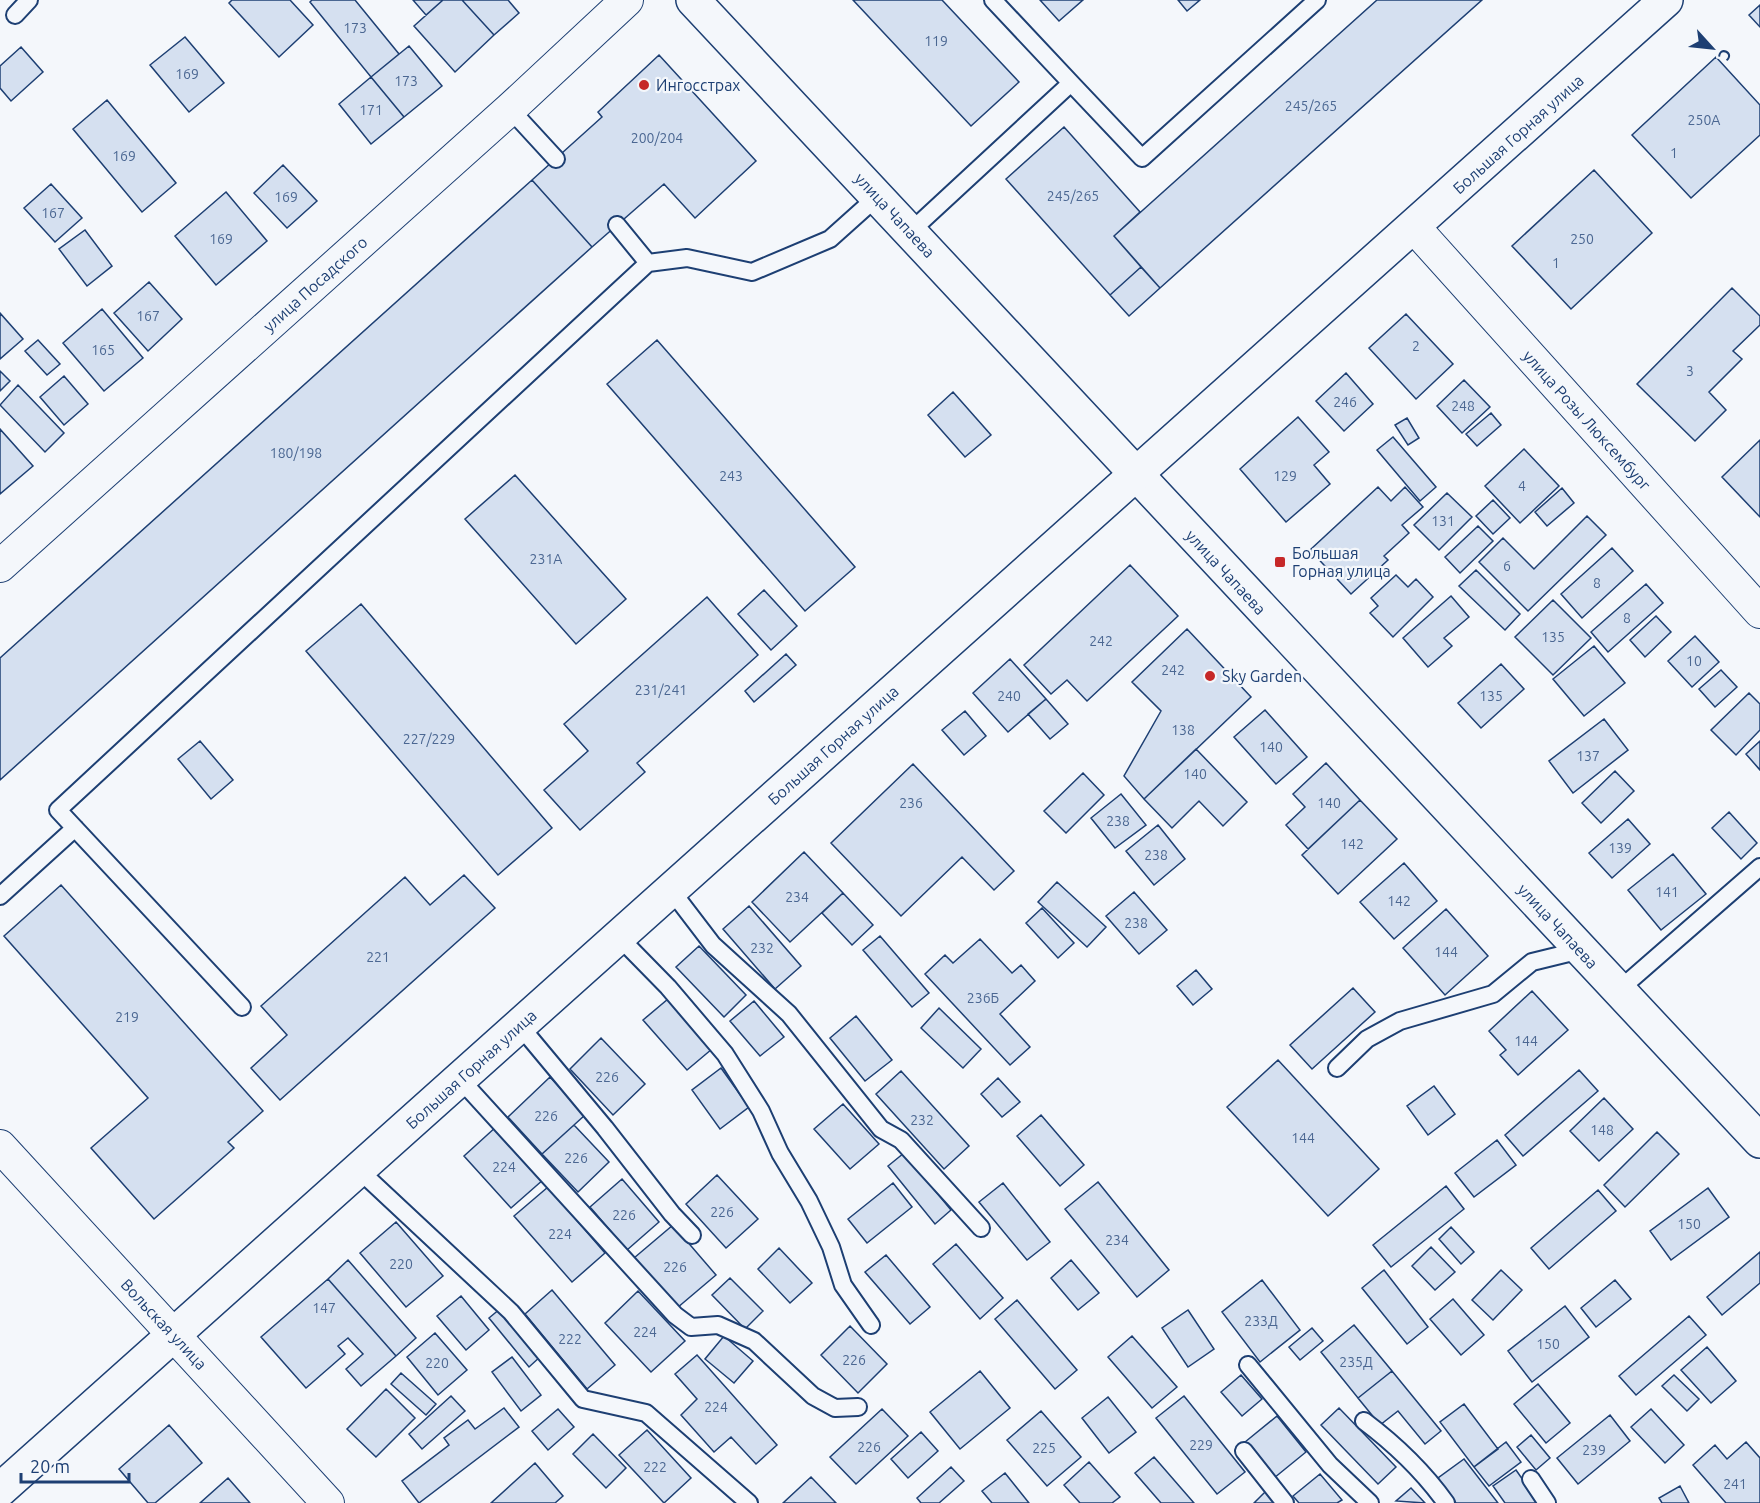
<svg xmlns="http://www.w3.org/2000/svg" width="1760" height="1503" viewBox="0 0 1760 1503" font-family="Ubuntu,sans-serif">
<rect width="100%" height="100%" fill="#f4f7fb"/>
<path fill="#d5e0f0" stroke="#1d3f73" stroke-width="1.5" d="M232 0H290L313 25 279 57 229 3Z
M312 0H355L399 54 371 77 310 2Z
M413 0H443L426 15Z
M443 0H462L494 35 455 72 414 26Z
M462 0H508L519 13 494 35Z
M853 0H942L1019 82 971 126Z
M1040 0H1083L1059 21Z
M1178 0H1200L1187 11Z
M1377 0H1482L1160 288 1114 236Z
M1760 5V27L1749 15Z
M185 37 224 83 189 112 150 65Z
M409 46 442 86 404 117 371 77Z
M21 47 43 72 11 101 0 88V66Z
M659 55 756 161 695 218 664 184 592 247 532 180 602 117 598 112Z
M1716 57 1760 105V135L1691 198 1632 135Z
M371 77 404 117 371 144 339 104Z
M107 100 176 183 142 212 73 129Z
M1064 127 1140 212 1114 236 1141 267 1110 295 1006 179Z
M283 165 317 201 287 228 254 193Z
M1594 170 1652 233 1571 309 1512 246Z
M532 180 592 247 0 780V658Z
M51 184 82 218 55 242 24 208Z
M226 192 267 241 216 285 175 236Z
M85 230 112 266 87 286 59 249Z
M1141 267 1160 288 1129 316 1110 295Z
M149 282 182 319 148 351 114 313Z
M1732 288 1760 316V325L1733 351 1742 359 1709 392 1726 410 1695 441 1637 384Z
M102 309 143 358 104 391 63 343Z
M0 313 23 339 0 359Z
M1406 314 1453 364 1416 399 1369 348Z
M38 340 60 364 47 375 25 351Z
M657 340 855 567 805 611 607 384Z
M0 371 10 381 0 391Z
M1346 373 1373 404 1344 431 1316 401Z
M64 376 88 404 64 425 40 397Z
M1464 380 1490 407 1462 433 1437 406Z
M18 385 64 433 45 452 0 405Z
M953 392 991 435 965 457 928 415Z
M1491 413 1501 425 1477 446 1466 434Z
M1298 417 1329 452 1314 465 1330 484 1286 522 1240 469Z
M1407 418 1419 438 1408 445 1395 425Z
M0 429 33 466 0 494Z
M1393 437 1436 487 1420 501 1377 450Z
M1760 440V517L1722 477Z
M1524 449 1559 486 1520 523 1485 486Z
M515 475 626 599 576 644 465 519Z
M1378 487 1391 501 1405 487 1423 507 1402 525 1409 533 1384 556 1388 560 1351 594 1310 550Z
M1562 488 1574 503 1547 526 1535 512Z
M1447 493 1472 517 1439 550 1414 525Z
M1493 500 1510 518 1493 534 1476 516Z
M1587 516 1606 535 1528 611 1479 562 1503 538 1534 569Z
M1478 526 1493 541 1460 573 1445 557Z
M1612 548 1633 571 1582 618 1561 594Z
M1130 565 1178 616 1087 701 1067 680 1051 694 1024 665Z
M1476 570 1520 614 1505 630 1459 586Z
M1396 575 1408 587 1416 579 1433 597 1393 637 1370 613 1378 606 1371 598Z
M1646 584 1663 603 1608 652 1591 632Z
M764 590 797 626 771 650 738 614Z
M1451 596 1469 617 1444 638 1452 646 1428 667 1403 638Z
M707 597 758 655 637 763 645 772 580 830 544 790 588 751 564 724Z
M1553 600 1591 638 1553 675 1515 637Z
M361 604 552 828 498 875 306 651Z
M1656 616 1671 632 1645 657 1630 640Z
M1187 629 1251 697 1144 799 1124 776 1161 711 1132 682Z
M1695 636 1719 662 1692 687 1668 661Z
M1594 646 1625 683 1584 716 1553 679Z
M786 654 796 665 754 702 745 691Z
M1010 659 1046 699 1008 732 973 693Z
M1501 664 1524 689 1481 728 1458 703Z
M1721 670 1737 687 1715 707 1699 689Z
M1749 693 1760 704V730L1736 755 1711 730Z
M1046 699 1068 724 1050 739 1028 714Z
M1265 710 1307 757 1276 784 1234 737Z
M965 711 986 736 964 755 942 730Z
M1604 719 1628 750 1573 793 1549 761Z
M200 741 233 780 211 799 178 759Z
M1760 741V770L1746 754Z
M1196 749 1247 802 1223 826 1199 801 1172 828 1144 799Z
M1326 763 1360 800 1308 849 1286 825 1305 807 1293 794Z
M913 764 1014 871 994 890 962 857 901 916 831 843Z
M1615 771 1634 791 1601 823 1582 803Z
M1083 773 1104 795 1066 833 1044 811Z
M1121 794 1146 825 1115 848 1091 818Z
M1360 800 1397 839 1338 894 1302 855Z
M1729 812 1757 843 1741 859 1712 828Z
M1628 819 1650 844 1612 878 1589 853Z
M1158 825 1185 859 1154 885 1126 851Z
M804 852 843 893 790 942 752 902Z
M1673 854 1706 894 1661 930 1628 890Z
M1404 863 1437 901 1394 939 1360 902Z
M464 875 495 908 280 1100 251 1068 287 1035 261 1006 405 877 430 905Z
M1057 882 1106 927 1087 947 1038 902Z
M61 885 263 1111 228 1142 234 1148 154 1219 91 1148 148 1098 4 936Z
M1134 892 1167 930 1139 954 1106 916Z
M843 893 873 925 852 945 822 913Z
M749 906 801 966 775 989 723 929Z
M1042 908 1074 943 1058 958 1026 923Z
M1446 909 1488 956 1445 995 1403 948Z
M880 936 929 993 912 1007 863 950Z
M980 939 1012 973 1021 965 1035 981 1000 1014 1030 1047 1010 1065 925 974 945 955 953 963Z
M699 946 746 995 724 1017 676 967Z
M1196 970 1212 989 1193 1005 1177 986Z
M1353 988 1375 1012 1312 1069 1290 1045Z
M1532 991 1568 1030 1518 1075 1500 1055 1506 1050 1489 1031Z
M668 999 712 1049 687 1070 643 1020Z
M754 1001 784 1037 760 1056 730 1021Z
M939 1008 981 1049 963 1068 921 1028Z
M856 1016 892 1060 865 1081 830 1038Z
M601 1038 645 1084 613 1115 570 1069Z
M1278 1060 1379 1169 1328 1216 1227 1107Z
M721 1068 749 1107 720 1129 692 1090Z
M1579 1070 1598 1091 1523 1156 1505 1135Z
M901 1071 969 1146 944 1169 876 1094Z
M550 1077 585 1115 542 1154 508 1117Z
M998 1078 1020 1102 1002 1117 981 1094Z
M1434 1086 1455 1114 1428 1135 1407 1106Z
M1604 1098 1633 1129 1599 1161 1570 1131Z
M843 1104 879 1144 850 1169 814 1129Z
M1041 1115 1084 1165 1060 1186 1017 1136Z
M574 1125 609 1162 578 1192 542 1154Z
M497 1126 544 1179 511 1208 464 1156Z
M1657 1132 1679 1154 1625 1207 1604 1185Z
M1497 1140 1516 1165 1474 1197 1455 1173Z
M904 1153 951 1210 935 1224 888 1166Z
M717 1175 758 1219 726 1248 686 1204Z
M622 1179 659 1222 627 1250 590 1207Z
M1098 1182 1169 1270 1137 1297 1065 1209Z
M893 1183 912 1207 867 1243 848 1219Z
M1003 1183 1050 1242 1027 1260 979 1202Z
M1446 1186 1464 1209 1391 1267 1373 1245Z
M548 1187 605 1253 572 1282 514 1216Z
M1708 1188 1729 1217 1671 1260 1650 1231Z
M1598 1190 1616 1211 1549 1269 1531 1248Z
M396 1222 443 1276 406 1307 360 1253Z
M673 1225 716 1275 677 1308 634 1258Z
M1451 1227 1474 1252 1461 1264 1439 1239Z
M956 1244 1003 1298 980 1319 933 1264Z
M1431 1247 1455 1272 1435 1290 1412 1266Z
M779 1248 812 1283 790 1303 758 1269Z
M1760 1252V1283L1722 1315 1707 1297Z
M886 1255 930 1307 910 1324 865 1272Z
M348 1260 416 1338 396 1356 328 1279Z
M1071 1260 1099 1293 1078 1310 1051 1278Z
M1384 1270 1428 1327 1407 1344 1362 1288Z
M1501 1270 1522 1290 1493 1320 1472 1300Z
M730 1278 763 1311 745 1329 712 1295Z
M328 1279 396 1356 361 1386 346 1369 363 1354 348 1338 338 1346 345 1354 306 1388 261 1337Z
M1262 1280 1300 1330 1260 1362 1222 1312Z
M1615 1280 1631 1299 1596 1327 1581 1308Z
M552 1290 615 1365 587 1389 525 1314Z
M638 1291 685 1341 651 1372 605 1323Z
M461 1296 489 1330 466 1350 437 1316Z
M1453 1299 1484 1335 1461 1355 1430 1319Z
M1017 1300 1077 1370 1055 1389 995 1319Z
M1565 1306 1589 1337 1532 1382 1508 1351Z
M501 1308 541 1356 529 1367 489 1318Z
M1188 1310 1214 1349 1188 1367 1162 1328Z
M1689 1316 1706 1335 1636 1395 1619 1376Z
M1354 1325 1392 1371 1358 1398 1321 1352Z
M850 1326 887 1364 858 1393 821 1355Z
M1312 1328 1323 1341 1300 1360 1289 1347Z
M435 1333 467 1370 438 1395 407 1357Z
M724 1336 753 1361 734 1383 705 1359Z
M1132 1336 1177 1387 1152 1408 1108 1357Z
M1707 1347 1736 1381 1711 1403 1681 1370Z
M697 1355 777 1445 756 1464 731 1437 714 1452 681 1415 697 1399 675 1374Z
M512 1357 541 1395 521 1411 492 1372Z
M980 1371 1010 1408 960 1449 930 1412Z
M1392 1371 1441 1431 1425 1444 1398 1411 1380 1425 1358 1398Z
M401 1373 436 1404 426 1415 391 1384Z
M1241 1375 1262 1399 1242 1416 1221 1392Z
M1674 1375 1699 1399 1687 1411 1662 1386Z
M1538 1384 1570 1423 1546 1443 1514 1404Z
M386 1389 415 1418 376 1457 347 1429Z
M451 1396 465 1411 422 1449 409 1434Z
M1184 1396 1245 1472 1217 1494 1156 1418Z
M1108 1397 1136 1432 1109 1453 1082 1418Z
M1464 1404 1498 1449 1474 1467 1440 1422Z
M504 1408 519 1427 419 1503 402 1481 449 1445 444 1438 468 1420 475 1429Z
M1339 1408 1396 1467 1378 1484 1321 1425Z
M558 1409 574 1427 548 1450 532 1431Z
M882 1409 908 1436 856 1484 830 1457Z
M1651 1409 1684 1445 1665 1463 1631 1427Z
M1041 1411 1081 1457 1047 1486 1007 1440Z
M1610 1415 1630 1441 1578 1484 1557 1458Z
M1277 1416 1306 1452 1274 1478 1245 1442Z
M169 1425 202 1463 155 1503H148L119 1469Z
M647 1430 691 1478 664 1503 619 1455Z
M921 1432 938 1451 908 1478 891 1459Z
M593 1434 626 1468 606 1488 573 1454Z
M1531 1435 1550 1458 1536 1470 1517 1447Z
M1506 1442 1521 1462 1489 1486 1474 1467Z
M1746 1442 1760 1458V1503H1726L1693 1465 1715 1445 1727 1459Z
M1154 1457 1194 1503H1161L1135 1473Z
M1464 1459 1498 1503H1456L1438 1478Z
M1089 1462 1120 1497 1112 1503H1080L1064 1485Z
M535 1463 563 1496 555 1503H491Z
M951 1467 964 1481 939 1503H921L917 1498Z
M1516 1470 1539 1503H1505L1493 1486Z
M1005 1473 1029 1503H992L982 1491Z
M1320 1474 1342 1500 1337 1503H1299L1293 1496Z
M811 1477 836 1503H783Z
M228 1478 250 1503H200Z
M1680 1486 1689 1503H1662L1659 1498Z
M1411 1488 1425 1503 1396 1501Z
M1266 1491 1277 1503H1254Z"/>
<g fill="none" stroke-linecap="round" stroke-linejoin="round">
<g stroke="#1d3f73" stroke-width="20">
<path id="lane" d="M15 15 29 0
M1071 83 1142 158 1317 0
M510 109 556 159
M617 225 648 263
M910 232 1071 83 993 0
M671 890 713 945 789 1014 881 1129 901 1140 981 1228
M0 896 75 828
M619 937 668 987 725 1054 761 1111 780 1153 809 1201 831 1247 843 1285 871 1325
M1619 990 1760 867
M242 1007 58 810 648 263 687 258 752 272 830 239 878 196
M520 1026 605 1128 672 1214 692 1235
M1337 1068 1367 1039 1400 1021 1493 994 1532 962 1581 950
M460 1079 675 1315 691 1327 718 1325 754 1341 813 1396 835 1408 858 1407
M359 1170 511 1312 583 1399 646 1413 749 1503
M1248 1365 1330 1465 1370 1503
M1364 1421C1396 1445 1423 1471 1446 1503
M1244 1451 1285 1503
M1531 1479 1547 1503"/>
</g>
<g stroke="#1d3f73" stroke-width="34">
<path id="street" d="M1414 227 1760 612
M0 566 510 109 627 0
M0 1146 328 1503"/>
</g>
<g stroke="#1d3f73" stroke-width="36">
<path id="secondary" d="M693 0 1760 1141"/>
</g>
<g stroke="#1d3f73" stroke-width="36">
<path id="primary" d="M0 1490 1666 0"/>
</g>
<use href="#lane" stroke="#f4f7fb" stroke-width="16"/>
<use href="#street" stroke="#f4f7fb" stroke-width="32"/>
<use href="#secondary" stroke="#f4f7fb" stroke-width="33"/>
<use href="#primary" stroke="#f4f7fb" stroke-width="33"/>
</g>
<g fill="#c62828" stroke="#f4f7fb" stroke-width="2">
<circle cx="644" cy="85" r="6"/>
<rect x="1274" y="556" width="12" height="12" rx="3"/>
<circle cx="1210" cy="676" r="6"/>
</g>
<g text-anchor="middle" stroke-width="4.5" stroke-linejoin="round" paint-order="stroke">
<g font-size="14" fill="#4b6792">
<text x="355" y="33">173</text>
<text x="936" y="46">119</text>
<text x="187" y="79">169</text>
<text x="406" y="86">173</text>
<text x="1311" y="111">245/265</text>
<text x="371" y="115">171</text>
<text x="1704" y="125">250А</text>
<text x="657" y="143">200/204</text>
<text x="1674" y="158">1</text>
<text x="124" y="161">169</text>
<text x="1073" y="201">245/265</text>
<text x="286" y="202">169</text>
<text x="53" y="218">167</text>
<text x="221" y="244">169</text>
<text x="1582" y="244">250</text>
<text x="1556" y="268">1</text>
<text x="148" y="321">167</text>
<text x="1416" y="351">2</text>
<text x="103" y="355">165</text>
<text x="1690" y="376">3</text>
<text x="1345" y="407">246</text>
<text x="1463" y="411">248</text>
<text x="296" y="458">180/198</text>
<text x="731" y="481">243</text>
<text x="1285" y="481">129</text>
<text x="1522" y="491">4</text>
<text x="1443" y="526">131</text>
<text x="546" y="564">231А</text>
<text x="1507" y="571">6</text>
<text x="1597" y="588">8</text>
<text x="1627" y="623">8</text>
<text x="1553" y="642">135</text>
<text x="1101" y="646">242</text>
<text x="1694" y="666">10</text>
<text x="1173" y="675">242</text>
<text x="661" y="695">231/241</text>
<text x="1009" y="701">240</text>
<text x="1491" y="701">135</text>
<text x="1183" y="735">138</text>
<text x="429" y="744">227/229</text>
<text x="1271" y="752">140</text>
<text x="1588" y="761">137</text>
<text x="1195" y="779">140</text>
<text x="911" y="808">236</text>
<text x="1329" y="808">140</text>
<text x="1118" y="826">238</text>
<text x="1352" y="849">142</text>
<text x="1620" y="853">139</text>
<text x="1156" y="860">238</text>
<text x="1667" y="897">141</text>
<text x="797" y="902">234</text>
<text x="1399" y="906">142</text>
<text x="1136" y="928">238</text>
<text x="762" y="953">232</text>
<text x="1446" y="957">144</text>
<text x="378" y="962">221</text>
<text x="983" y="1003">236Б</text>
<text x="127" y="1022">219</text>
<text x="1526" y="1046">144</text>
<text x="607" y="1082">226</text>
<text x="546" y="1121">226</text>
<text x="922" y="1125">232</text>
<text x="1602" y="1135">148</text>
<text x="1303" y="1143">144</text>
<text x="576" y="1163">226</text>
<text x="504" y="1172">224</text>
<text x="722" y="1217">226</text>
<text x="624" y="1220">226</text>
<text x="1689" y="1229">150</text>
<text x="560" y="1239">224</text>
<text x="1117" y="1245">234</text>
<text x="401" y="1269">220</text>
<text x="675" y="1272">226</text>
<text x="324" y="1313">147</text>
<text x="1261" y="1326">233Д</text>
<text x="645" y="1337">224</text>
<text x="570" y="1344">222</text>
<text x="1548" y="1349">150</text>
<text x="854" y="1365">226</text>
<text x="1356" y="1367">235Д</text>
<text x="437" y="1368">220</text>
<text x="716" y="1412">224</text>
<text x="1201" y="1450">229</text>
<text x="869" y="1452">226</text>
<text x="1044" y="1453">225</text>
<text x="1594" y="1455">239</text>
<text x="655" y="1472">222</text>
<text x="1735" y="1489">241</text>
</g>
<g font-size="16" fill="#1d3f73" stroke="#f4f7fb" text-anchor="start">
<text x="656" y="91">Ингосстрах</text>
<text x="1292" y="559">Большая<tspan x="1292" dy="18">Горная улица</tspan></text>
<text x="1222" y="682">Sky Garden</text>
</g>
<g font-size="16" fill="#1d3f73" stroke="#f4f7fb">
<text transform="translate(1518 134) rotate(-42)" y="6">Большая Горная улица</text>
<text transform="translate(895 215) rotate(47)" y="6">улица Чапаева</text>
<text transform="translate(315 284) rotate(-42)" y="6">улица Посадского</text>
<text transform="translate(1587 420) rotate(48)" y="6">улица Розы Люксембург</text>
<text transform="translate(1226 572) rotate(47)" y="6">улица Чапаева</text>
<text transform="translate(833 745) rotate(-42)" y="6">Большая Горная улица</text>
<text transform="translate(1558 926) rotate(47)" y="6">улица Чапаева</text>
<text transform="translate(471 1069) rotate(-42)" y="6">Большая Горная улица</text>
<text transform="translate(164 1324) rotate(47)" y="6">Вольская улица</text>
</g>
</g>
<g transform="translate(1712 48) rotate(117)" stroke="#f4f7fb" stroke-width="4.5" paint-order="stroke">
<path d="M0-4.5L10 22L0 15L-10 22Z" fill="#1d3f73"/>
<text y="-9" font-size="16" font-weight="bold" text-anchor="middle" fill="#1d3f73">С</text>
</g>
<path d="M21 1473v9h108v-9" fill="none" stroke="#1d3f73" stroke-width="3"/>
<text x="30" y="1473" font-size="18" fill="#1d3f73" stroke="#f4f7fb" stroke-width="4.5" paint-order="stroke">20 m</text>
</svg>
